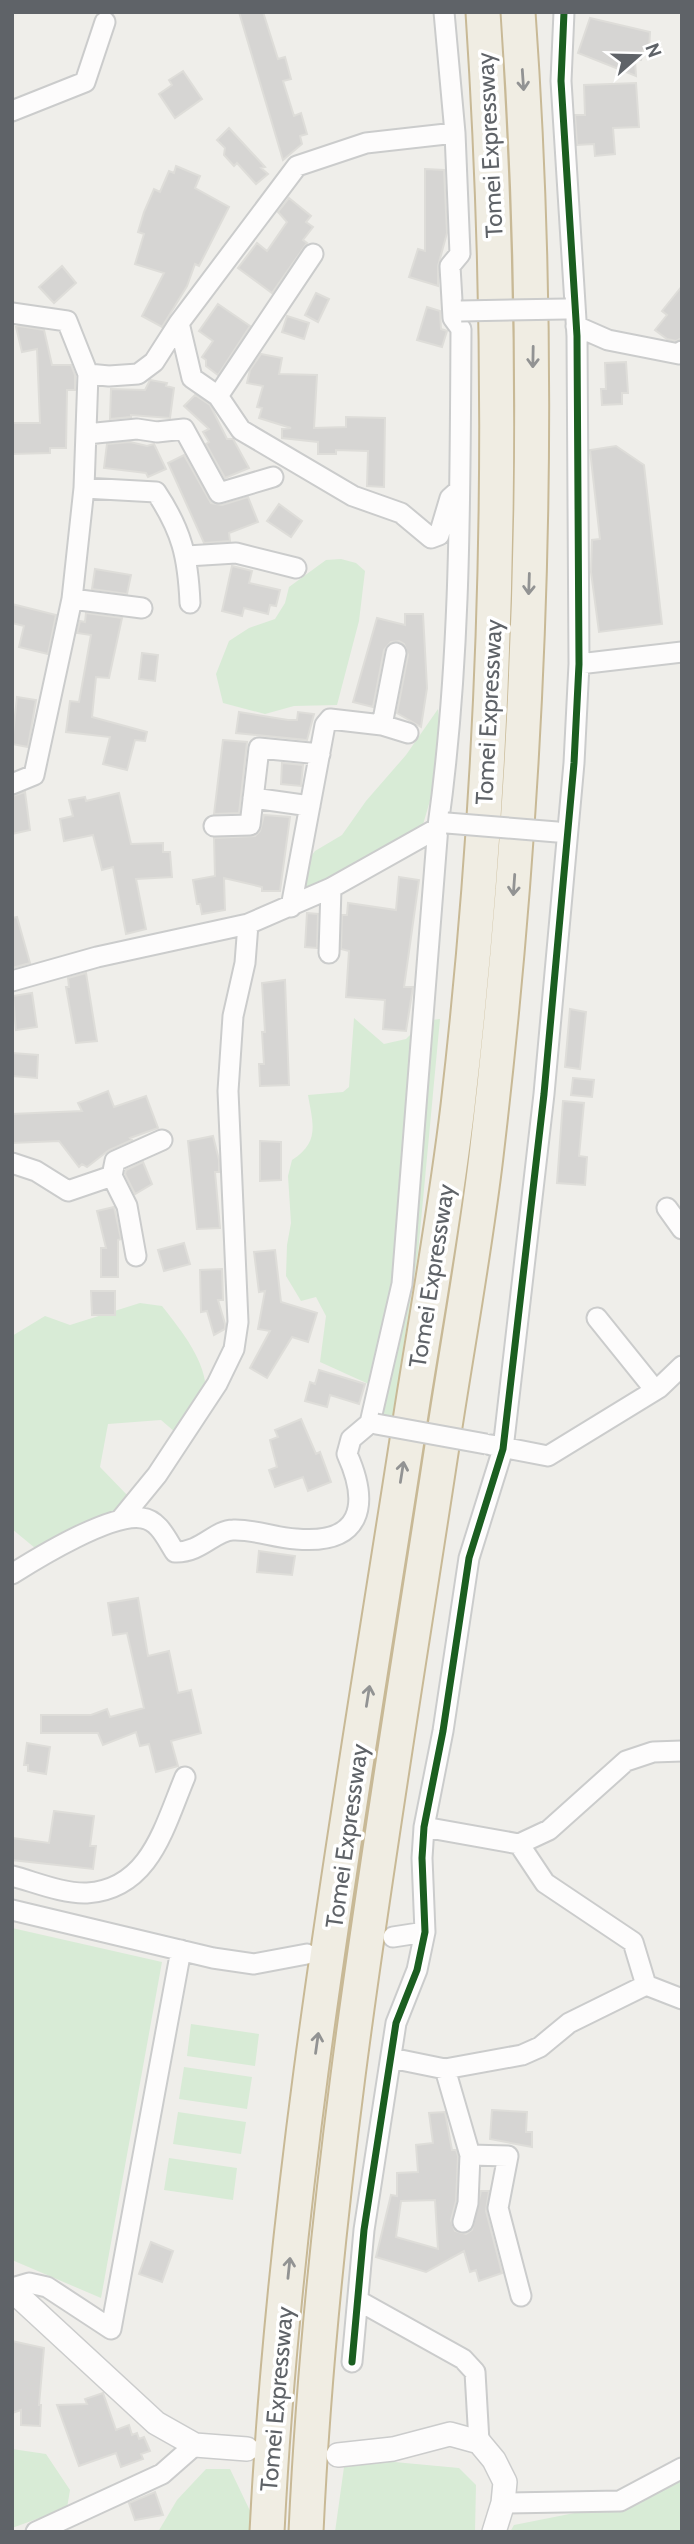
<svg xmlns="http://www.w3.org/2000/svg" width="694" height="2544" viewBox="0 0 694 2544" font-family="Cabin,sans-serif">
<rect width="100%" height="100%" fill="#efeeea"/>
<path fill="#d8ebd6" d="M341 559 356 563 365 571 359 621 337 705 294 706 265 714 223 703 216 674 229 641 249 628 275 619 285 603 289 587 326 560Z
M438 709 443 756 422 828 322 885 300 888 302 868 315 851 342 835 366 801 406 755Z
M354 1018 384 1044 406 1039 424 1021 440 1019 418 1253 400 1368V1412L390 1418H377L373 1386 320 1362 326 1316 316 1297 301 1301 286 1276 287 1245 291 1223 288 1176 292 1160C320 1142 313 1124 308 1095L343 1092 349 1087Z
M140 1303 162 1306C186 1337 216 1372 203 1413 200 1422 188 1431 182 1438L161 1420 108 1424 100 1467 129 1497 113 1524 57 1546 35 1548 12 1529V1336L45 1316 70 1325Z
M12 1928 162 1962 101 2298 12 2260Z
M191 2024 259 2034 255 2066 187 2056Z
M184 2067 252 2077 247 2109 179 2099Z
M178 2112 246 2122 241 2154 173 2144Z
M169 2158 237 2168 233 2200 164 2190Z
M12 2449 46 2454 70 2490 67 2508 12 2528Z
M373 2460 459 2468 476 2485 475 2532H335L344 2467Z
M682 2467V2532H510L514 2525 635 2501Z
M206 2469H230L252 2515 251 2532H158L177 2500Z"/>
<path fill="#d6d5d3" stroke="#deddd9" stroke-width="2" fill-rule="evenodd" d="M239 12H263L278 59 285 57 291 79 283 81 294 116 301 113 307 134 300 136 302 144 283 160Z
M590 18 650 32 649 51H643L641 60H635L636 76 578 53Z
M183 71 202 99 175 118 159 94 172 85 169 80Z
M636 83 639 127 613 128 615 154 595 156 594 144 577 145 575 115H585L584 85Z
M229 128 265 167 261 168 268 174 256 184 237 163 234 166 224 155 225 148 217 140Z
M176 166 200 176 195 188 229 207 199 266 195 264 187 286 162 327 142 316 164 273 135 264 144 234 138 232 144 212 154 189 160 192 169 171 174 173Z
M425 169 444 170 447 233 438 266V286L409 277 418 249 425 251Z
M289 198 311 216 306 222 313 227 303 240 307 243 272 293 238 268 257 243 267 251 287 222 278 212Z
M62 266 76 283 54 303 39 287Z
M682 286V338L676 341 667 339 655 330 667 315 662 311Z
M316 293 329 299 318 322 305 315Z
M218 304 250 326 218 375 206 366V360L202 357 213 341 199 331Z
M427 307 440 311 441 329 447 331 442 347 417 340Z
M287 316 309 323 304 339 282 332Z
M19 326 44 330 52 365H71L75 375V390H67L66 448H50V453L12 454V423H40L37 349 22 352 16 327Z
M261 354 282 358 279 374 317 375 314 428 346 427V417L385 418 384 487 367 486 368 451 336 450V454H318V442L282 438V429L291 428 259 418 262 408 257 407 263 386 247 383 250 370Z
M626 362 628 393H622V404L602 405 601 389H606L605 363Z
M150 380 167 383 166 386 174 388 170 418 131 415V417L110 419 111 389 145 390Z
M195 395 210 405 227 439H233L249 468 225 478 206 444 209 442 203 432 209 429 184 406Z
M130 442 147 446 154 444 166 469 148 477 146 473 104 468 107 444Z
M616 446 644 465 662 624 599 632 591 572 592 540 600 539 590 450Z
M184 455 211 503 222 505 248 497 258 522 229 533 230 541 204 543 168 463Z
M279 504 302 521 291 537 267 521Z
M232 566 252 571 249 583 280 590 276 606 270 605 268 614 244 608 242 616 222 611Z
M95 569 131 575 127 594 92 589Z
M12 604 56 615 48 654 19 647 24 626 12 623Z
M86 613 122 618 109 678 96 677 92 717 147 732 145 741 135 740 127 770 103 764 110 737 66 732 70 701 79 702 91 635 77 633 80 621 85 622Z
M405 614H423L427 688 421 727 397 713 408 655 404 644 399 641 391 642 384 650 373 707 353 702 377 618 405 625Z
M142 653 158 655 155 681 139 679Z
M17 697 36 700 28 747 12 744Z
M239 712 288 720H297L298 712 314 714 307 740 236 733Z
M223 740 247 742 239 813 214 814Z
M282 763 303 765 301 786 281 784Z
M25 792 30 830 12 834V796Z
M119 793 131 844 163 843V852H170L172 877 136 879 146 929 126 934 113 867 102 870 93 835 64 841 60 819 73 816 69 800 85 797 86 801Z
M264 815 290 817 280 891H262V887L224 878 225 910 202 914 200 904H197L193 880 215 876 214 838 255 836 260 831Z
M399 877 419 880 404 987H413L406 1031 383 1029 385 1000 346 997 349 951 341 949 342 915H347L348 903 396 910Z
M307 913 318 914 317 948 305 947Z
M17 917 30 963 12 968V918Z
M86 973 97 1041 76 1043 66 987H69L68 978Z
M285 980 289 1085 260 1086 259 1064H264L262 1032H265L262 983Z
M32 993 37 1027 16 1030 13 996Z
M570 1009 586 1012 580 1069 565 1067Z
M12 1053 38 1055 37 1078 12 1076Z
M573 1078 594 1080 592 1097 571 1095Z
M108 1091 114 1107 146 1096 158 1128 130 1138 132 1140 109 1150 87 1167 82 1164 79 1167 59 1141 12 1143V1114L82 1111 78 1103Z
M563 1101 584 1103 579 1156 587 1157 585 1185 557 1183Z
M213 1136 219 1160V1172H215L220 1228 197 1229 188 1141Z
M260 1141 281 1142V1180L260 1181Z
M143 1162 152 1184 135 1194 125 1174 126 1170Z
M114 1207 121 1239 118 1240V1277H101V1248H106L97 1211Z
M184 1243 190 1264 164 1271 158 1250Z
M275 1250 281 1302 317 1313 308 1342 292 1337 267 1378 250 1368 270 1331 258 1329 265 1291 259 1292 254 1252Z
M222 1269 223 1300H218L225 1324V1329L214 1335 207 1311 201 1312 200 1270Z
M91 1291H115V1315H92Z
M319 1370 365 1384 359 1404 330 1395 327 1407 305 1401 310 1382 315 1384Z
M301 1419 316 1454 320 1452 331 1482 308 1491 303 1477 275 1487 269 1470 277 1467 270 1440 278 1437 275 1430Z
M259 1551 295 1556 292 1575 257 1572Z
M138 1598 148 1656 169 1651 178 1693 191 1690 201 1733 171 1741 178 1766 156 1772 149 1744 140 1746 136 1732 103 1745 98 1733H41V1715H91L107 1709 110 1717 144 1708 127 1633 113 1635 108 1603Z
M27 1743 50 1747 46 1774 28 1771V1765H24Z
M54 1811 94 1816 90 1846H96L93 1869 12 1860V1838L49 1843Z
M492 2110 527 2112 526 2132H532V2147L490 2139Z
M445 2112 452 2150H456L458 2156 456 2201 451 2220 455 2231 466 2234 472 2230 481 2191H489L486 2211 502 2273 479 2281 476 2270 470 2272 464 2251 426 2272 376 2257 391 2195 397 2196V2173L418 2172 416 2145 433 2143 429 2113ZM435 2200 438 2249 396 2237 401 2201Z
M151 2242 173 2251 162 2282 139 2274Z
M12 2341 44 2348 39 2405H41L40 2426 21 2425V2410L12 2413Z
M103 2393 116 2430 129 2425 132 2435 137 2433 139 2439 144 2437 150 2451 141 2454 143 2459 121 2467 116 2453 79 2466 57 2405 87 2404 85 2399Z
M155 2492 163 2515 135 2520 129 2503Z"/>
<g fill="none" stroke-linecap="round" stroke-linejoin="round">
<g stroke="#cbcccc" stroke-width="23">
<path id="minor" d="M12 111 85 82 105 22
M12 313 67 321 88 374 109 376 138 374 154 362 179 323 297 166 366 143 455 133
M179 323 192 378 218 396 241 430 353 496 401 513 431 538 439 535 450 498 459 490
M576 326 608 340 679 354 682 351
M218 396 313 254
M86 434 137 429 157 432 184 429 219 493 273 477
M84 488 156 492C182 531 188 557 190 603
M187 556 236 553 296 568
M72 599 142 608
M579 664 682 652
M382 725 396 653
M12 784 34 775 72 599 84 488 88 374
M253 798 310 806
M214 826 250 825 259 748 320 754
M291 907 325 725 330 719 382 725 408 733
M329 953 331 888
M12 981 97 957 248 924 331 888 445 824
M12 1163 36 1171 68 1191 112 1176 115 1161 162 1140
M112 1176 127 1206 136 1256
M667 1208 682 1229
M597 1318 655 1390
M491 1445 548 1456 659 1388 682 1366
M121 1519 157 1475 217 1384 234 1349 238 1322 228 1091 233 1016 245 963 248 924
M12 1574C39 1557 111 1513 142 1518 159 1520 167 1540 175 1552 201 1553 215 1530 233 1530 254 1529 275 1538 296 1539 362 1545 370 1505 347 1454L351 1439 370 1423 402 1284 438 826C461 662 460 495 461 329L453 318 450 266 460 254 455 133 444 12
M424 1827 519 1844 549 1830 626 1761 653 1752 682 1751
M519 1844 545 1883 633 1942 646 1985 682 1999
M12 1876C35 1882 63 1894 87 1893 150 1889 164 1827 185 1777
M12 1910 213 1958 254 1964 307 1954
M393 1937 425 1932
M391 2058 445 2069 470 2155 508 2156 498 2208 521 2296
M445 2069 522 2055 540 2047 569 2023 646 1985
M463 2222 468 2203 470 2155
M12 2288 29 2283 47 2287 111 2329 181 1950
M359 2301 463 2359 475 2372 479 2442
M352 2362 364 2230 396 2023 417 1970 425 1932 422 1858 424 1827 443 1731 469 1558 503 1449 544 1094 574 763 579 664 577 336 561 81 564 12
M503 2503 620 2501 682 2468
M36 2532 162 2474 195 2445"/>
</g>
<g stroke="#cbcccc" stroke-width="26">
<path id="tertiary" d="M12 2290 156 2423 195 2445 247 2449
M338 2455 393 2449 450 2434 479 2442 494 2460 505 2482 503 2503 494 2532"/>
</g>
<g stroke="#c8b996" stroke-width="37">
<path id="motorway" d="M267 2532C286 2155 355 1780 412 1408 428 1307 446 1207 458 1106 500 742 507 377 483 12
M306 2532C323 2163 389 1797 444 1433 458 1341 475 1249 486 1156 531 776 545 394 518 12"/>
</g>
<use href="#minor" stroke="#fdfcfc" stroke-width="19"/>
<use href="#tertiary" stroke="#fdfcfc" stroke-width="23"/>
<use href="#motorway" stroke="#f0ede3" stroke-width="33"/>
<g stroke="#cbcccc" stroke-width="23" stroke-linecap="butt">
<path id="minor-bridge" d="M461 311 566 309
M447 823 557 832
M376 1424 486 1444"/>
</g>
<use href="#minor-bridge" stroke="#fdfcfc" stroke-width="19"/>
<g stroke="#fff" stroke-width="11">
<path id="cycleway" d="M352 2362 364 2230 396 2023 417 1970 425 1932 422 1858 424 1827 443 1731 469 1558 503 1449 544 1094 574 763 579 664 577 336 561 81 564 12"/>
</g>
<use href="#cycleway" stroke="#1b5e20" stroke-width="7"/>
</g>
<defs><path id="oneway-shaft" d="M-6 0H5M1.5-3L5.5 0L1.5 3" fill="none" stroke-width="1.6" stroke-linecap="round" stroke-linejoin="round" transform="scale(1.75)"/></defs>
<g stroke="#929393">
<use href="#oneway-shaft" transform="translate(523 80) rotate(86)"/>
<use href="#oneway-shaft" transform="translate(533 357) rotate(91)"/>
<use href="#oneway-shaft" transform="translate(529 584) rotate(92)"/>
<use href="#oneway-shaft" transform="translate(514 885) rotate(94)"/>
<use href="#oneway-shaft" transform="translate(402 1472) rotate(-81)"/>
<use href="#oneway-shaft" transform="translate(368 1696) rotate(-81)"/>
<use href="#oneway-shaft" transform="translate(317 2043) rotate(-82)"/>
<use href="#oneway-shaft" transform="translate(289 2268) rotate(-84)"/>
</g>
<g text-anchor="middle" stroke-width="7" stroke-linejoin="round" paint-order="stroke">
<g font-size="24" fill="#5f6368" stroke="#fff">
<text transform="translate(490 145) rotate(-93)" y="8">Tomei Expressway</text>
<text transform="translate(489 712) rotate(-87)" y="8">Tomei Expressway</text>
<text transform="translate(432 1276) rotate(-81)" y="8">Tomei Expressway</text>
<text transform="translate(347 1836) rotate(-82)" y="8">Tomei Expressway</text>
<text transform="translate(277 2399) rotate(-85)" y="8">Tomei Expressway</text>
</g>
</g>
<rect width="694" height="2544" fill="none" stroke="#5f6368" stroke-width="28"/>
<g transform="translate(638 56) rotate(70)" stroke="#ffffff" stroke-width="5" paint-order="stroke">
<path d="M0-5L12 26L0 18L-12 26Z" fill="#5f6368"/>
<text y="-10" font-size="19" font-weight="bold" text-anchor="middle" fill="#5f6368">N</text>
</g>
</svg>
